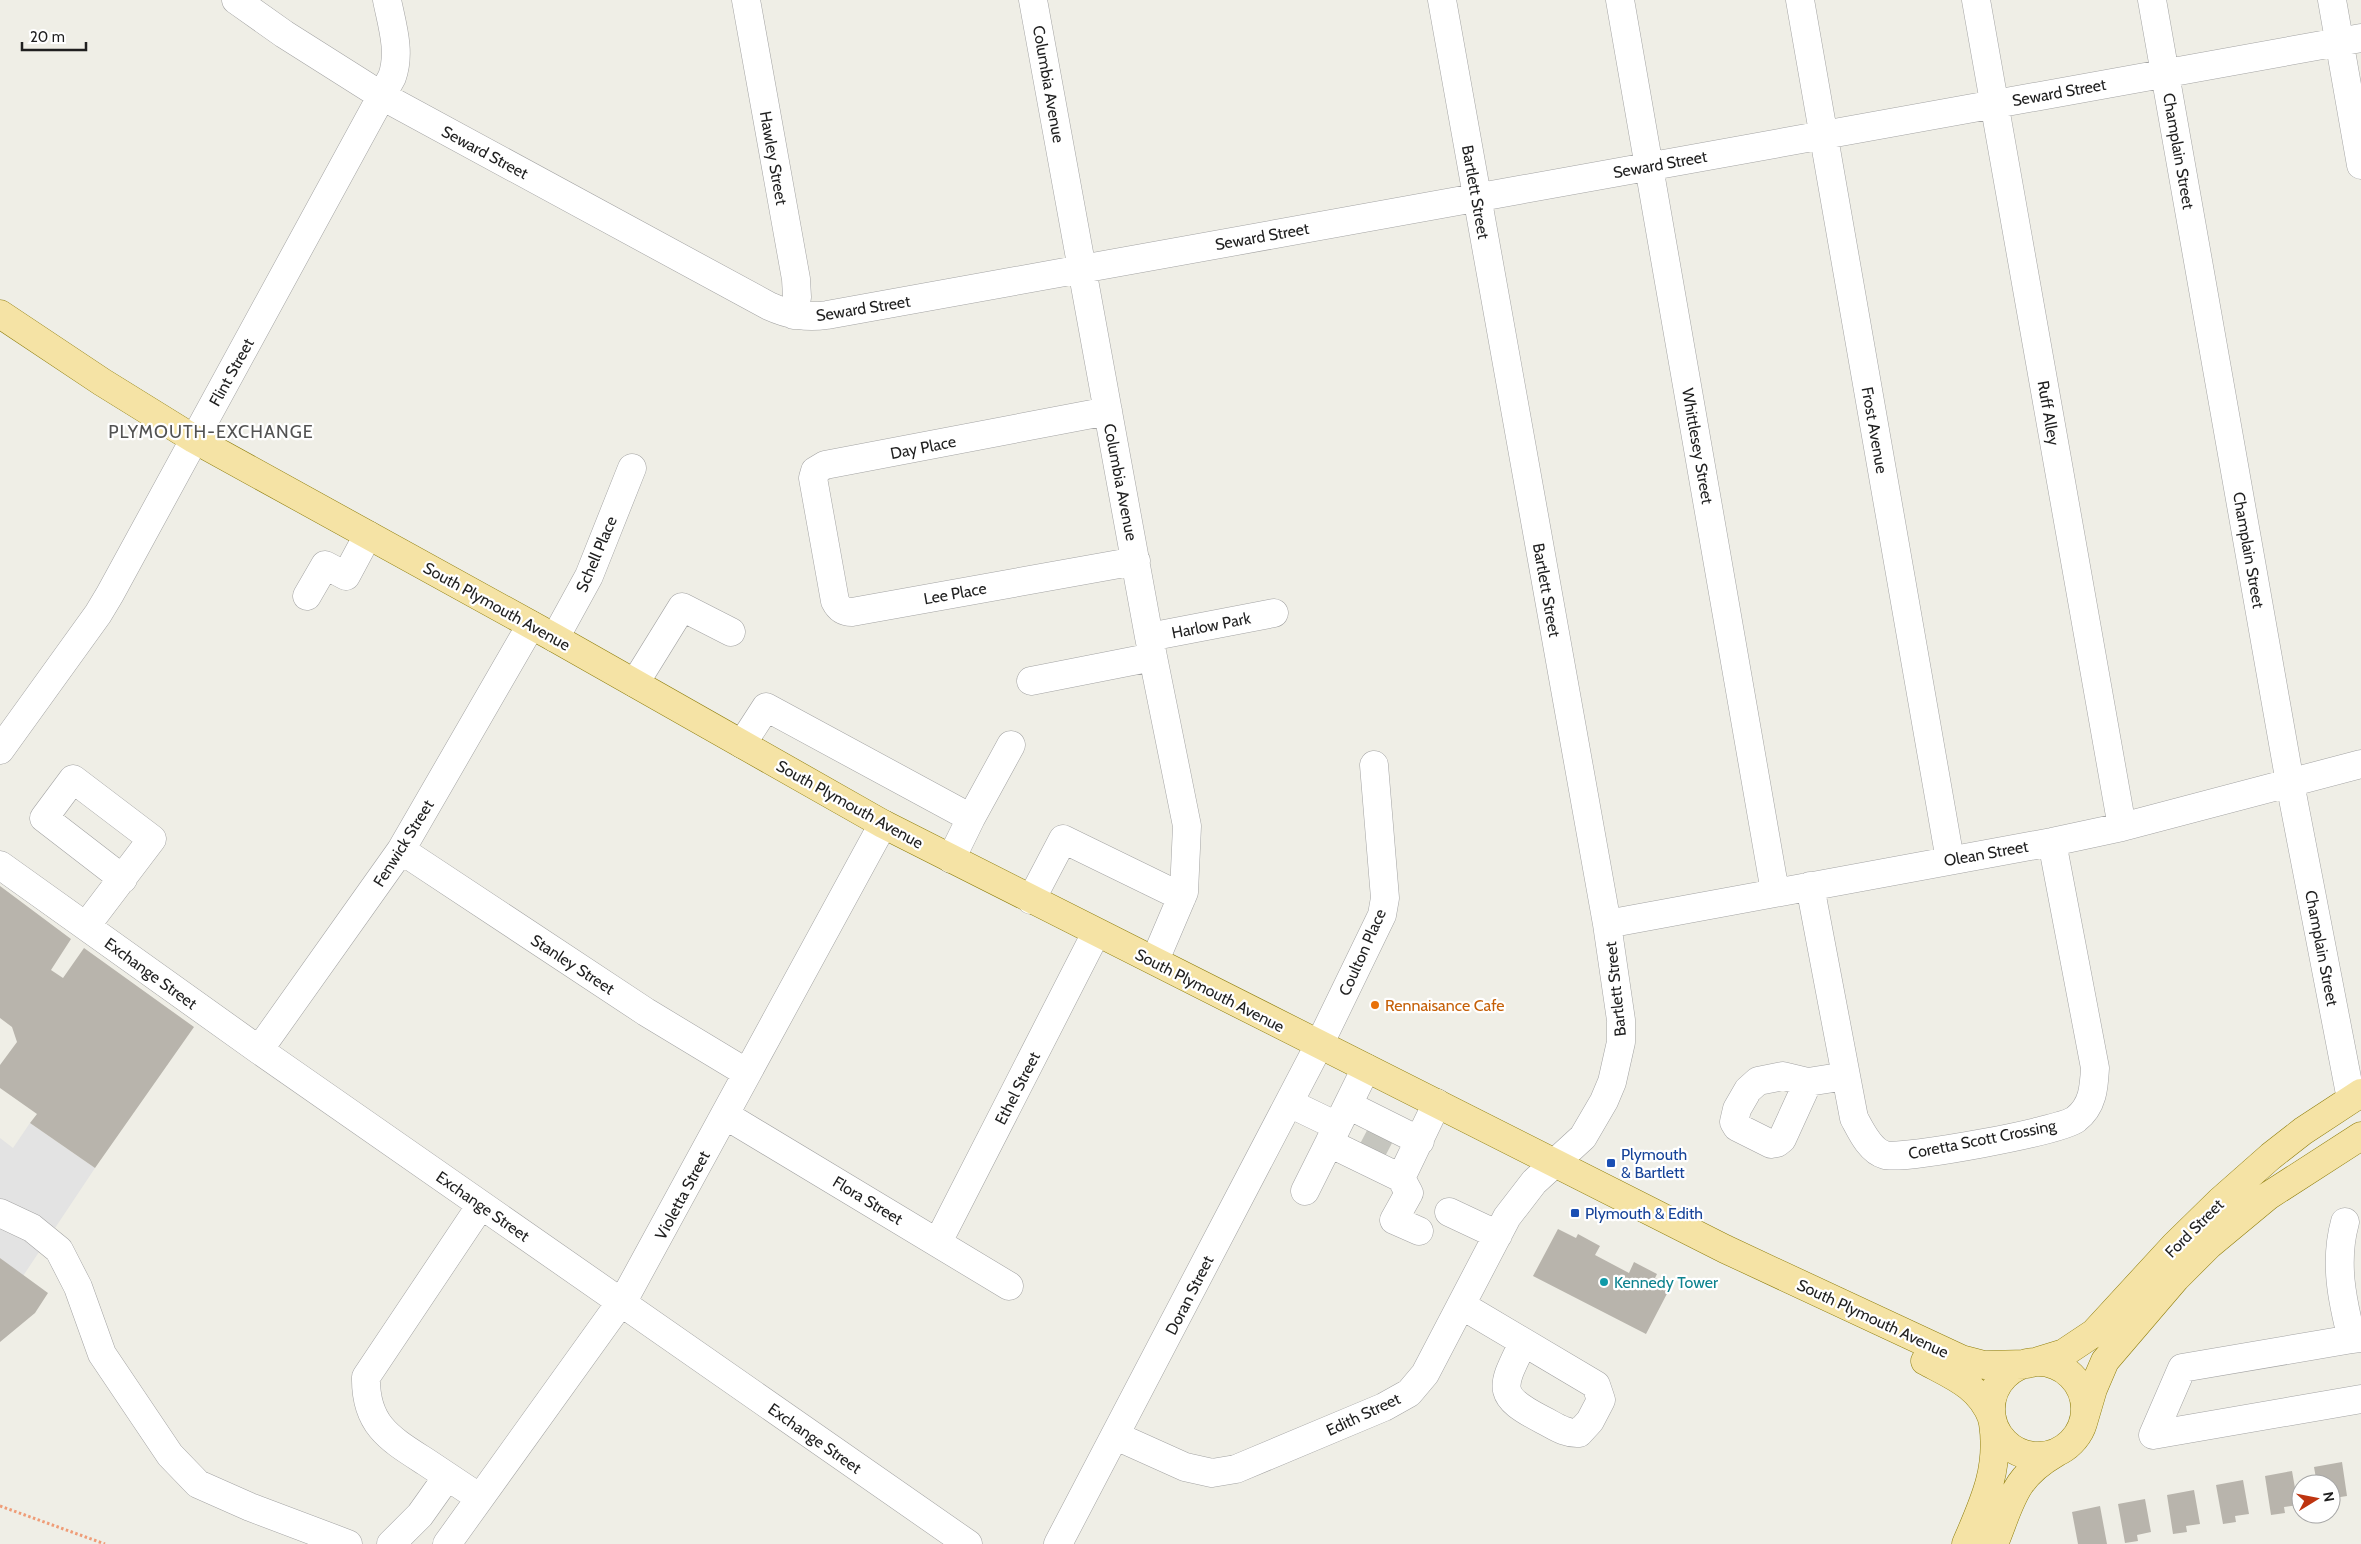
<svg xmlns="http://www.w3.org/2000/svg" width="2361" height="1544" viewBox="0 0 2361 1544" font-family="Cabin,sans-serif">
<rect width="100%" height="100%" fill="#efeee6"/>
<path fill="#e3e3e3" d="M30 1123 95 1168 23 1276 0 1258V1138L13 1148Z"/>
<path fill="#b8b4ac" d="M0 886 71 939 51 970 63 978 84 948 194 1027 95 1168 30 1123 37 1114 0 1088V1065L17 1042 12 1027 0 1018Z
M1558 1229 1576 1238 1578 1234 1600 1246 1595 1255 1629 1273 1634 1262 1657 1274 1655 1278 1671 1286 1646 1334 1533 1276Z
M0 1258 48 1293 35 1313 0 1342Z
M2342 1462 2347 1496 2334 1498 2335 1504 2331 1505V1484H2317L2314 1467Z
M2292 1471 2298 1505 2284 1507 2285 1513 2271 1515 2265 1476Z
M2243 1480 2249 1514 2235 1516 2236 1522 2223 1524 2216 1485Z
M2194 1490 2200 1524 2186 1526 2187 1532 2173 1534 2167 1495Z
M2145 1499 2151 1532 2137 1535 2138 1541 2125 1543 2118 1504Z
M2100 1506 2107 1544H2078L2072 1512Z"/>
<g fill="none" stroke-linecap="round" stroke-linejoin="round">
<path stroke="#c5c5be" stroke-width="28" stroke-dasharray="28 14" stroke-linecap="butt" d="M1371 1153 1382 1132"/>
<g stroke="#a3a3a3" stroke-width="29">
<path id="minor" d="M236 0 284 34 382 96 769 306C789 315 806 318 827 315L2361 38
M746 0 796 279 797 297 794 315
M1033 0 1149 637 1187 826 1184 892 1155 960
M1620 0 1775 892
M1800 0 1950 860
M1976 0 2122 827
M2152 0 2290 783 2351 1099
M2332 0 2361 165
M1108 411 825 465 815 471 813 478 835 601C839 609 843 612 852 612L1136 561
M307 596 325 565 346 576 368 535
M1149 637 1274 613
M555 638 589 576 632 468
M1031 681 1153 657
M635 683 682 607 731 632
M742 744 766 707 971 818 951 859
M0 750 98 614 110 594 392 77C401 52 392 25 387 0
M971 818 1011 745
M401 850 646 1012 747 1073
M0 865 259 1050 968 1544
M1810 886 1854 1118C1861 1131 1870 1151 1885 1155 1903 1160 2062 1131 2076 1119 2093 1106 2094 1087 2095 1068L2052 842
M1031 900 1063 839 1182 897
M1607 924 2052 842 2122 827 2361 764
M86 926 152 839 73 779 44 818 123 879
M259 1050 401 850 531 625
M1366 1068 1329 1143 1401 1178 1437 1103
M1808 1082 1782 1139 1777 1143 1771 1144 1737 1127 1734 1122 1737 1109 1748 1090 1758 1081 1783 1076 1808 1082 1846 1076
M1289 1103 1337 1126
M1348 1105 1420 1141
M725 1115 1009 1286
M1401 1178 1409 1193 1394 1220 1419 1231
M1305 1191 1329 1143
M1449 1212 1498 1235
M0 1213 32 1228 59 1250 78 1287 102 1354 170 1455 198 1484 250 1507 348 1544
M2345 1222C2334 1262 2342 1300 2352 1339L2361 1338
M938 1242 1096 933
M1461 1305 1596 1385 1601 1400 1590 1421 1579 1433C1565 1434 1555 1426 1543 1420 1495 1395 1501 1388 1523 1343
M2352 1339 2182 1368 2153 1435 2361 1399
M1116 1436 1185 1467 1212 1473 1236 1469 1384 1407 1409 1393 1425 1374 1507 1217 1534 1182 1583 1137 1604 1101 1612 1082 1621 1042V1020L1607 924 1442 0
M480 1498C462 1486 444 1474 426 1462 390 1439 365 1425 366 1377L481 1205
M391 1544 420 1515 447 1477
M447 1544 628 1292 883 824
M1058 1544 1319 1045 1382 915 1385 898 1374 765"/>
</g>
<g stroke="#8e7e0c" stroke-width="29">
<path id="major" d="M0 314 102 382 194 439 555 638 883 824 1725 1249 1961 1359 1984 1365 2027 1364
M1925 1361C1953 1376 1980 1386 1992 1418
M1991 1409a47 47 0 1 1 94 0a47 47 0 1 1-94 0Z
M2032 1363 2064 1353 2094 1333 2175 1245 2220 1201 2271 1156 2303 1131 2361 1093
M2083 1423 2093 1389 2105 1361 2176 1278 2209 1245 2268 1196 2361 1136
M1966 1544C1984 1502 2000 1469 1993 1423
M1994 1544C2012 1500 2013 1478 2056 1453"/>
</g>
<path stroke="#ef9c77" stroke-width="3" stroke-dasharray="2.5 2.5" stroke-linecap="butt" d="M0 1506 105 1544"/>
<use href="#minor" stroke="#fff" stroke-width="28"/>
<use href="#major" stroke="#f5e3a5" stroke-width="28"/>
</g>
<circle fill="#e8710a" stroke="#fff" stroke-width="2" cx="1375" cy="1005" r="5"/>
<g fill="#1a4fb4" stroke="#fff" stroke-width="2">
<rect x="1606" y="1158" width="10" height="10" rx="2.5"/>
<rect x="1570" y="1208" width="10" height="10" rx="2.5"/>
</g>
<circle fill="#0f9aa8" stroke="#fff" stroke-width="2" cx="1604" cy="1282" r="5"/>
<g text-anchor="middle" stroke-width="4.5" stroke-linejoin="round" paint-order="stroke">
<g font-size="16" fill="#1f1f1f" stroke="#fff">
<text transform="translate(1049 84) rotate(80)" y="6">Columbia Avenue</text>
<text transform="translate(2059 92) rotate(-10)" y="6">Seward Street</text>
<text transform="translate(2179 151) rotate(80)" y="6">Champlain Street</text>
<text transform="translate(485 152) rotate(28)" y="6">Seward Street</text>
<text transform="translate(774 158) rotate(80)" y="6">Hawley Street</text>
<text transform="translate(1660 164) rotate(-10)" y="6">Seward Street</text>
<text transform="translate(1476 192) rotate(80)" y="6">Bartlett Street</text>
<text transform="translate(1262 236) rotate(-10)" y="6">Seward Street</text>
<text transform="translate(863 308) rotate(-9)" y="6">Seward Street</text>
<text transform="translate(231 372) rotate(-61)" y="6">Flint Street</text>
<text transform="translate(2049 413) rotate(80)" y="6">Ruff Alley</text>
<text transform="translate(1875 430) rotate(80)" y="6">Frost Avenue</text>
<text transform="translate(1698 446) rotate(80)" y="6">Whittlesey Street</text>
<text transform="translate(923 447) rotate(-11)" y="6">Day Place</text>
<text transform="translate(1121 482) rotate(79)" y="6">Columbia Avenue</text>
<text transform="translate(2249 550) rotate(80)" y="6">Champlain Street</text>
<text transform="translate(596 554) rotate(-67)" y="6">Schell Place</text>
<text transform="translate(1547 590) rotate(80)" y="6">Bartlett Street</text>
<text transform="translate(955 593) rotate(-10)" y="6">Lee Place</text>
<text transform="translate(497 606) rotate(29)" y="6">South Plymouth Avenue</text>
<text transform="translate(1211 625) rotate(-11)" y="6">Harlow Park</text>
<text transform="translate(850 804) rotate(29)" y="6">South Plymouth Avenue</text>
<text transform="translate(403 843) rotate(-58)" y="6">Fenwick Street</text>
<text transform="translate(1986 853) rotate(-10)" y="6">Olean Street</text>
<text transform="translate(2322 948) rotate(79)" y="6">Champlain Street</text>
<text transform="translate(1362 952) rotate(-66)" y="6">Coulton Place</text>
<text transform="translate(573 964) rotate(33)" y="6">Stanley Street</text>
<text transform="translate(151 973) rotate(36)" y="6">Exchange Street</text>
<text transform="translate(1615 989) rotate(-96)" y="6">Bartlett Street</text>
<text transform="translate(1210 990) rotate(27)" y="6">South Plymouth Avenue</text>
<text transform="translate(1017 1088) rotate(-63)" y="6">Ethel Street</text>
<text transform="translate(1982 1139) rotate(-11)" y="6">Coretta Scott Crossing</text>
<text transform="translate(682 1195) rotate(-62)" y="6">Violetta Street</text>
<text transform="translate(868 1200) rotate(31)" y="6">Flora Street</text>
<text transform="translate(483 1206) rotate(35)" y="6">Exchange Street</text>
<text transform="translate(2194 1228) rotate(-45)" y="6">Ford Street</text>
<text transform="translate(1189 1295) rotate(-63)" y="6">Doran Street</text>
<text transform="translate(1873 1318) rotate(25)" y="6">South Plymouth Avenue</text>
<text transform="translate(1363 1414) rotate(-25)" y="6">Edith Street</text>
<text transform="translate(815 1438) rotate(35)" y="6">Exchange Street</text>
</g>
<g font-size="16" fill="#c56008" stroke="#fff" text-anchor="start">
<text x="1385" y="1011">Rennaisance Cafe</text>
</g>
<g font-size="16" fill="#164399" stroke="#fff" text-anchor="start">
<text x="1621" y="1160">Plymouth<tspan x="1621" dy="18">&amp; Bartlett</tspan></text>
<text x="1585" y="1219">Plymouth &amp; Edith</text>
</g>
<g font-size="16" fill="#0d838f" stroke="#fff" text-anchor="start">
<text x="1614" y="1288">Kennedy Tower</text>
</g>
<g font-size="18" letter-spacing="1" fill="#525252" stroke="#fff">
<text x="211" y="438">PLYMOUTH-EXCHANGE</text>
</g>
</g>
<g transform="translate(2316 1499) rotate(80)"><circle r="24" fill="#ffffff" stroke="#a5a5a5"/>
<path d="M0-4L9 19L0 12L-9 19Z" fill="#be3410"/>
<text y="-8" font-size="14" font-weight="bold" text-anchor="middle" fill="#1f1f1f">N</text>
</g>
<path d="M22 42v8h64v-8" fill="none" stroke="#1f1f1f" stroke-width="2.5"/>
<text x="30" y="42" font-size="15" fill="#1f1f1f" stroke="#ffffff" stroke-width="4" paint-order="stroke">20 m</text>
</svg>
